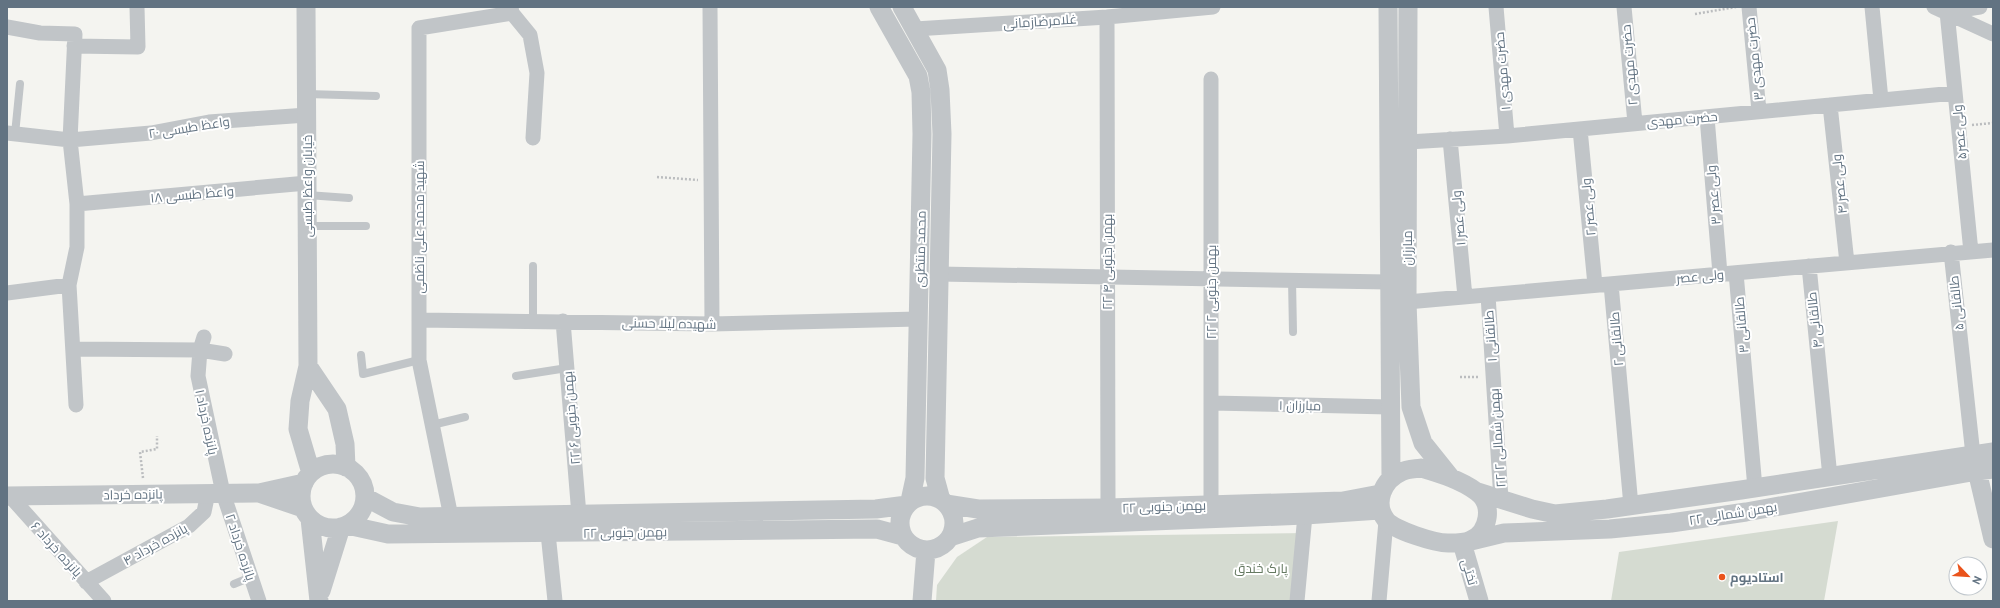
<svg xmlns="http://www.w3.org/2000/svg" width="2000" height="608" viewBox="0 0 2000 608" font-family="'PT Sans',Cairo,sans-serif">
<rect width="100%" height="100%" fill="#f4f4f0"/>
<path fill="#d5dbd1" d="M1838 521 1824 601H1611L1619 552Z
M1307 533 1300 601H936L937 585 957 557 987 537Z"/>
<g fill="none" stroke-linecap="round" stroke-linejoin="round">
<path stroke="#bbbdbf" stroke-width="2.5" stroke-dasharray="2 2" stroke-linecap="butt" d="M1695 14 1736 7
M1972 125 1993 123
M657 177 698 180
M1460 377H1479
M143 478 140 452 157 449V436"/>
<path stroke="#c1c5c8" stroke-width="8" d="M307 94 376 96
M15 134 20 84
M307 195 349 198
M307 226H366
M1292 280 1293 332
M533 320V266
M361 355 363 374 419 360
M516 376 567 368
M432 425 465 417
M234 584 251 577"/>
<path stroke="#c1c5c8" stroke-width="15" d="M511 7 512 13 530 35 537 73 533 138
M710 7 712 324
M1496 7 1507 136
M1624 7 1635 123
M1749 7 1759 111
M1872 7 1881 100
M1934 7 1993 34
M1947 12 1971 252
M1947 12 1980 7
M1107 17 1108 508
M7 27 40 33 75 34 70 140 77 204V247L69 285 76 405
M915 29 1107 17 1213 7
M74 46 138 47 137 7
M1211 79V505
M1830 105 1847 263
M1707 117 1720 274
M1580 129 1595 285
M7 133 70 140 151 133 209 122 307 115
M1450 139 1465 297
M1408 142 1507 136 1955 93
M77 204 307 183
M1951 252 1973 455
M1809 266 1830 477
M1736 273 1755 488
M939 274 1388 282
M1611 284 1631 506
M7 293 69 285
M1488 295 1501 500
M1407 302 1993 250
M419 320 712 324 918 319
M563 321 579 515
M204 337 200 350 198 376 223 493 259 601
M73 349 200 350 225 354
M1211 403 1389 407
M10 496 104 601
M451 517 419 360V28L512 13
M548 533 555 601
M86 582 189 526 204 512 208 493
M1297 601 1305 515
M1379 601 1386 521"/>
<path stroke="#c1c5c8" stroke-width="19" d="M306 7 308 366 300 401 298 429 311 473
M879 7 918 76 921 92 922 134 915 478 910 501
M902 7 937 70 940 90 942 134 935 478 941 500
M1388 7 1391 478
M1408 7 1407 302 1411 407 1423 443 1451 478
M308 366 337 409 345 444 346 467
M1974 458 1993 539
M301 496a32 32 0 1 1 64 0a32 32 0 1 1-64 0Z
M1421 468C1441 474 1461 480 1477 492 1494 504 1489 532 1471 540 1465 543 1457 543 1450 543 1437 544 1393 530 1386 520 1373 503 1383 480 1401 472 1407 469 1415 469 1421 468Z
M1478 492 1532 509 1555 514 1607 509 1741 490 1993 452
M259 493 303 508
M900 523a27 27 0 1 1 54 0a27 27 0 1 1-54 0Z
M7 496 259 493 304 483
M365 497 393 512 420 517 876 509 907 505
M946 504 978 509 1108 508 1343 501 1380 494
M310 519 319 601
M347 525 388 534 877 529 903 536
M950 537 978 528 1305 515 1380 510
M1471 541 1504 533 1610 529 1671 523 1746 512 1977 471 1993 469
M1462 543 1479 601
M321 591 341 527
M922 601 926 551"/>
</g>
<circle fill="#ea531b" stroke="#fff" stroke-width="1.5" cx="1722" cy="577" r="4"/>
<g text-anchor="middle" stroke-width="4" stroke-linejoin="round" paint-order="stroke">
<g font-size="13" fill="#627382" stroke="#fff">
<text transform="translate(1040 21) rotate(-4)" y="5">غلامرضازمانی</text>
<text transform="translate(1754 59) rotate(-96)" y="5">حضرت مهدی ۳</text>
<text transform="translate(1629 65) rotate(-95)" y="5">حضرت مهدی ۲</text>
<text transform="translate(1502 71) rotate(-95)" y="5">حضرت مهدی ۱</text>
<text transform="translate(1682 119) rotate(-5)" y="5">حضرت مهدی</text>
<text transform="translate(189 127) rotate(-9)" y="5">واعظ طبسی ۲۰</text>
<text transform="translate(1959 132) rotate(-95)" y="5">ولی عصر۵</text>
<text transform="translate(1839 184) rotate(-96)" y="5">ولی عصر ۴</text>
<text transform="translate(307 186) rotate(-90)" y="5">خیابان واعظ طبسی</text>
<text transform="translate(192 194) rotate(-5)" y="5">واعظ طبسی ۱۸</text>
<text transform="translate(1713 195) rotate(-95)" y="5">ولی عصر ۳</text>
<text transform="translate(1588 207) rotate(-95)" y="5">ولی عصر ۲</text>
<text transform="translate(1458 218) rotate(-95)" y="5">ولی عصر ۱</text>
<text transform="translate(419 227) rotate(-90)" y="5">شهید محمد علی ناظمی</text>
<text transform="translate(1407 248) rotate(-90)" y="5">مبارزان</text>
<text transform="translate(920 249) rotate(-89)" y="5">محمد منتظری</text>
<text transform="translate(1107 262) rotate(-90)" y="5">۲۲ بهمن جنوبی ۴</text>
<text transform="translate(1700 276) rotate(-5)" y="5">ولی عصر</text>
<text transform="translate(1211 292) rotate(-90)" y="5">۲۲ بهمن جنوبی ۲</text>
<text transform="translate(1956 303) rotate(-96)" y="5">طالقانی ۵</text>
<text transform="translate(1814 320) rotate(-96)" y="5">طالقانی ۴</text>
<text transform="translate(669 323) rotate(1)" y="5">شهیده لیلا حسنی</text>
<text transform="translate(1741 325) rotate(-95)" y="5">طالقانی ۳</text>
<text transform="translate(1490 336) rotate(-94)" y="5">طالقانی ۱</text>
<text transform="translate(1616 339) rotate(-95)" y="5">طالقانی ۲</text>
<text transform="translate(1300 405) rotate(1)" y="5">مبارزان ۱</text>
<text transform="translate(571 418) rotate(-95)" y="5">۲۲ بهمن جنوبی ۶</text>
<text transform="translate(207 422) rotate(78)" y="5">پانزده خرداد ۱</text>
<text transform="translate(1497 438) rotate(-94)" y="5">۲۲ بهمن شمالی ۲</text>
<text transform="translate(133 494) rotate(-1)" y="5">پانزده خرداد</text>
<text transform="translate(1164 506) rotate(-2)" y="5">۲۲ بهمن جنوبی</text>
<text transform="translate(1733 513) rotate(-9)" y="5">۲۲ بهمن شمالی</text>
<text transform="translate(625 532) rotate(-1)" y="5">۲۲ بهمن جنوبی</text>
<text transform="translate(155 544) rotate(-29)" y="5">پانزده خرداد ۴</text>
<text transform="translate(241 547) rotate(72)" y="5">پانزده خرداد ۲</text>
<text transform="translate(57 549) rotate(48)" y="5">پانزده خرداد ۶</text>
<text transform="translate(1470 572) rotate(73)" y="5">تختی</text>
</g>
<g font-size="13" fill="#657961" stroke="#fff">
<text x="1261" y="573">پارک خندق</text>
</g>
<g font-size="13" font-weight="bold" fill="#627382" stroke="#fff" text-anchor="start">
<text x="1730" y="582">استادیوم</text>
</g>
</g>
<rect width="2000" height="608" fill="none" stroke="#627382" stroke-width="16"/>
<g transform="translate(1968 576) rotate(115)"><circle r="19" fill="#ffffff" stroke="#c0c7cd"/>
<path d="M0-3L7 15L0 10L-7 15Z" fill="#ea531b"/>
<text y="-6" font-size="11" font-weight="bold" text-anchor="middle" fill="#627382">N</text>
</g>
</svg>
